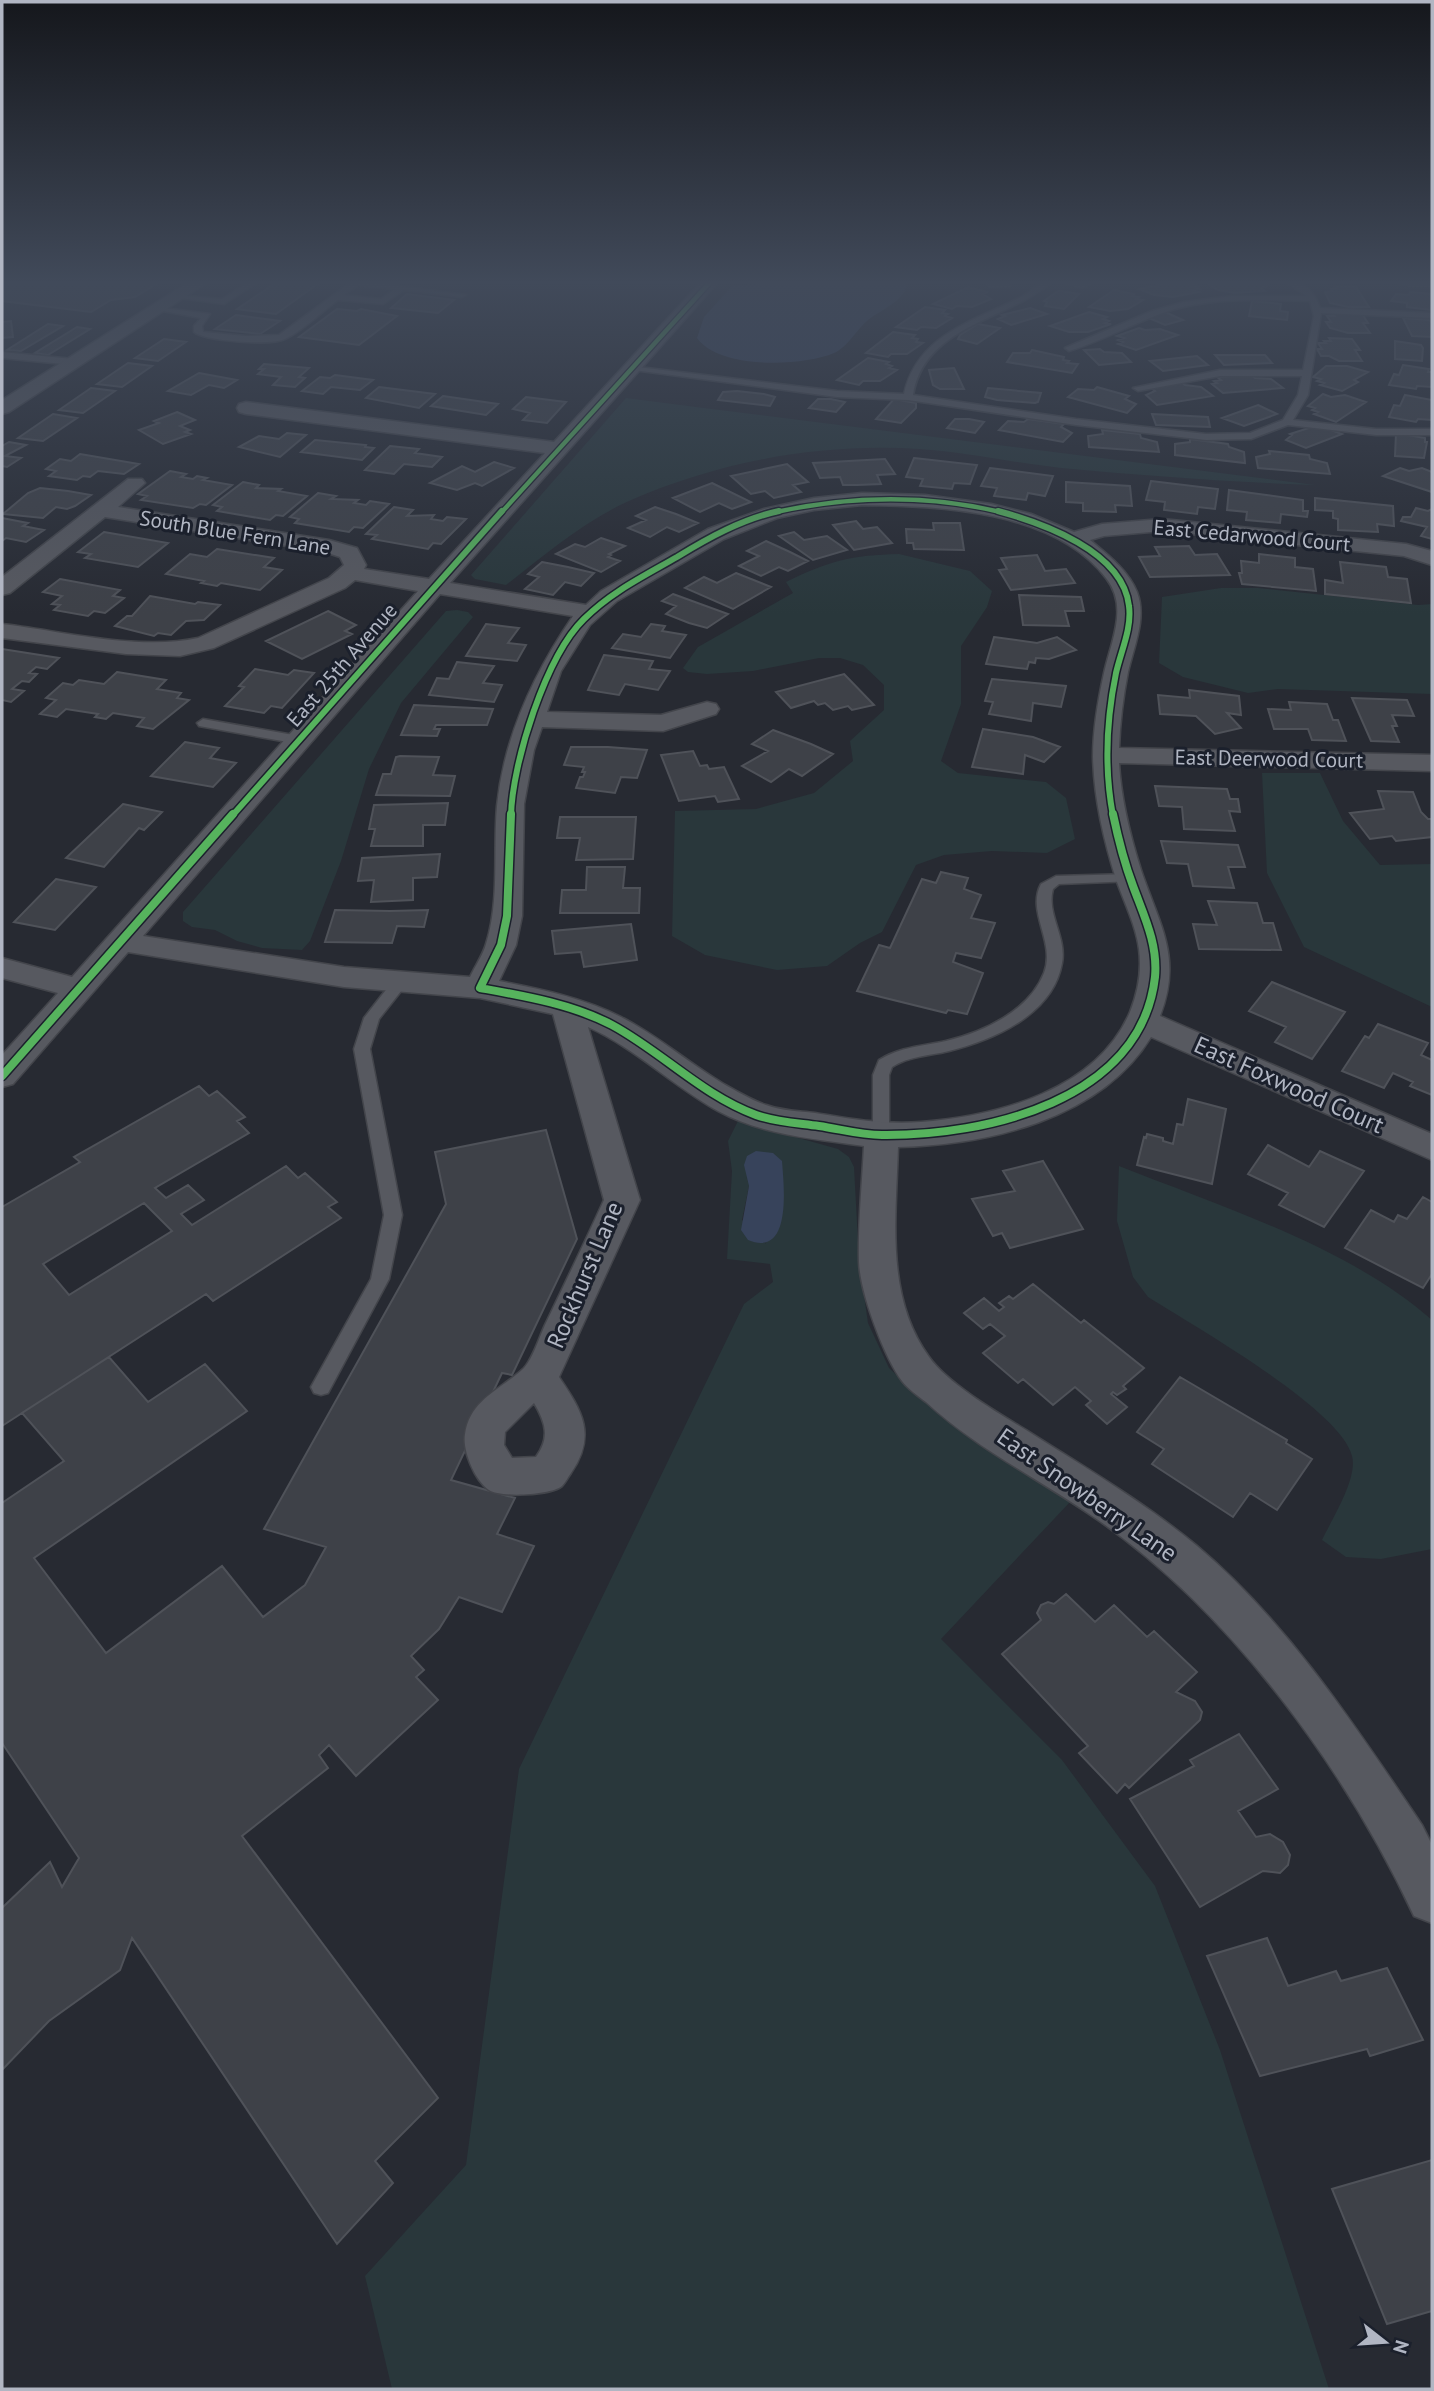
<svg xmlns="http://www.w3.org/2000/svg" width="1434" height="2391" viewBox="0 0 1434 2391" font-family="'PT Sans',sans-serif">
<rect width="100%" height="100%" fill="#272a32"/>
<path fill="#29373b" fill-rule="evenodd" d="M626 398 704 408 1315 485C1230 482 1146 476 1061 468 1014 463 966 452 919 449 820 443 720 461 629 501 584 521 545 555 506 585L475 579 471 575Z
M899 554 970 571 992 591 987 607 961 646V704L941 761 958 773 1046 782 1066 798 1075 839 1047 853 992 851 944 855 916 865 882 932 860 943 827 966 777 970 705 955 672 936 675 811 756 809 814 793 853 761 850 741 884 710V685L863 665 840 658H819L753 671 707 674 688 672 683 668 698 647 793 593 786 582C828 561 852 555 899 554Z
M1221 588H1258L1418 605 1432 604V694L1278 689 1248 693 1183 677 1159 663 1162 597Z
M457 610 468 612 473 617 401 703 369 769 341 861 310 941 302 950 262 948 237 941 215 930 192 927 183 921V912L446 611Z
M1262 773H1320L1343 821 1380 865 1432 864V1007L1304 947 1267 873Z
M738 1121 838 1149 849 1157 854 1167 859 1260 868 1323 889 1368 942 1417 1070 1502 941 1639 1062 1760 1155 1886 1220 2050 1329 2389H392L365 2276 466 2165 519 1769 744 1304 773 1282 770 1264 727 1259 732 1171 728 1141ZM745 1172 766 1244 742 1220 749 1186Z
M1119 1166C1220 1206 1351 1248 1432 1320V1549L1381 1559 1346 1557 1322 1540C1332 1519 1358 1478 1352 1456 1341 1409 1192 1325 1148 1297L1133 1277 1117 1221Z"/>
<path fill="#37435b" d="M777 280H901L907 286C901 303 882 309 868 320 857 329 847 348 834 353 801 367 719 369 697 338L704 317 732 286 772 283Z
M756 1151 773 1153 782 1161C784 1187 792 1258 748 1240L741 1230 749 1186 744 1165 747 1156Z"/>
<path fill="#3e4148" stroke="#4f5259" stroke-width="2" fill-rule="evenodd" d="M2 280H160L161 281 135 297 111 300 91 312 2 301Z
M280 280H323L276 314 237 309Z
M983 280H1018L1007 283 1010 286 989 287Z
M1069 280H1068H1099L1082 288 1065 283Z
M1183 280 1198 286 1194 287 1199 289 1194 290 1199 292 1173 297 1154 295 1139 289Z
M1230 280H1261L1269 285 1262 288 1265 291 1235 293 1218 290 1207 283Z
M1389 280H1432V286H1409Z
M968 287 987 292 983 294 991 299 972 307 957 306 952 309 933 304Z
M1335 287H1356L1369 307H1348L1330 303 1325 292 1332 291 1331 289H1337Z
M1114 290 1134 294 1132 296 1139 297 1136 299 1143 300 1128 309 1110 311 1089 307Z
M1058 291H1061L1079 294 1064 309 1045 306 1047 302 1044 301Z
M1410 292 1432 294 1431 310 1407 307V303L1391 301 1396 294 1409 295Z
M407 294 454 300 438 313 391 308Z
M1252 301 1281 304 1280 311 1288 312 1287 320 1249 316Z
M925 307 945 310 942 313 948 314 945 316 952 318 936 328 921 327 917 330 896 327Z
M1030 308 1047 314 1011 325 998 319 1005 316 1002 315Z
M337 309 357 311 361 309 397 316 359 345 299 337Z
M1089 312 1107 317 1103 319 1109 321 1105 323 1111 324 1088 332H1069L1050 326Z
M1165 312 1183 320 1165 325 1149 318Z
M1338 312H1361L1368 323H1363L1370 333H1348L1330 328 1326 322H1331L1327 316H1335L1334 314H1340Z
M236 315 280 321 260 334 215 329Z
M1403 318 1429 320 1432 323V337L1412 336Z
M11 321 13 337 2 338V322Z
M48 324 63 326 21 351 7 350Z
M978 324 1000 328 977 344 958 339 960 335Z
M77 327 90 329 48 355 35 353Z
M1139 328 1145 330 1160 329 1178 335 1136 350 1118 344 1123 342 1118 340 1124 338 1117 336Z
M893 332 915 335 912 338 918 339 916 342 923 343 907 354H891L888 357 866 353Z
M1329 338 1352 339 1360 350H1355L1362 361H1339L1329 356H1321L1317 349H1322L1318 343H1326L1324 341H1331Z
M164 339 186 342 158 361 135 358Z
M1395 341 1421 345 1423 348 1422 361 1395 359Z
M1100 349 1104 352 1122 353 1131 362 1099 365 1084 350Z
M1032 350 1064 357 1063 360 1069 361 1067 363 1078 364 1072 373 1007 362 1013 353H1030Z
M1215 355H1265L1272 363 1224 365Z
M1197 356 1208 365 1163 371 1150 361Z
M868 358 889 362 886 364 892 366 889 368 897 370 880 381H863L859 385 837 380Z
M128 363 152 366 122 387 97 384Z
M264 364 309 368 299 377 305 378 295 387 273 385 281 377 258 374 264 369H259Z
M1403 365 1429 369 1428 372H1432V387L1417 386 1416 389 1389 385 1394 374 1399 375Z
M1326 366H1347L1368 372 1354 380 1358 382 1342 391 1320 385 1324 383 1317 381 1321 379 1313 377Z
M954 368 964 389H940L933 385 929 370Z
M199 373 237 380 224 388 209 385 191 395 168 391Z
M335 375 373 380 360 390 331 387 323 394 302 391 320 377 330 378Z
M1251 375 1255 378 1271 379 1283 388 1223 393 1212 384 1217 383 1214 381 1221 380 1217 377Z
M1181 382 1185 385 1201 387 1213 396 1157 405 1146 395 1155 391 1151 388Z
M379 387 435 394 419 408 366 398Z
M1097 387 1129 396 1125 399 1136 404 1127 413 1068 397 1078 389 1094 390Z
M91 388 115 391 83 413 59 410Z
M988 388 1041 393 1038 402 1035 403 997 400 985 397Z
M737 391 764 394 775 397 770 406 718 400 723 392Z
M1323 394 1331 397 1345 395 1366 402 1336 422 1314 414 1318 412 1312 410 1315 408 1308 406Z
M1405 395 1432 400V420L1418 419 1416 422 1389 417 1394 405 1400 406Z
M443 396 498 404 486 415 431 406Z
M526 397 566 402 547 423 523 420 530 413 513 409Z
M818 399H831L845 402 836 412 809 408Z
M894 399 916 403V408L901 423 876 419Z
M1258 405 1277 414 1244 426 1222 418Z
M177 412 195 420 180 426 190 430 185 432 191 434 163 444 139 430 159 423 154 421Z
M53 414 77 418 43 441 18 438Z
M1152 414 1208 417 1210 427 1156 425Z
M955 419H969L984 422 975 433 947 428Z
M1028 419 1064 424 1061 427 1072 433 1063 442 999 430 1008 421 1024 422Z
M1318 425 1342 434 1306 448 1286 440 1292 435 1290 434Z
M1102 430 1140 434 1141 438 1157 442 1159 452 1089 447 1088 436 1103 434Z
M287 433 306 435 280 457 239 447 259 436 279 439Z
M1396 433 1425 438V442H1427L1424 458 1395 456Z
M1190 439 1228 444 1229 447 1244 452 1245 463 1175 455V444L1190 442Z
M315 440 366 445 365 447 374 448 362 460 301 452Z
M9 442 26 445 5 456 21 458 7 467 2 466V446Z
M390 446 419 449 415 453 442 457 432 467 404 464 394 474 365 470Z
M1269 451 1309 455 1310 459 1327 463 1330 474 1258 468 1256 457 1270 454Z
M80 454 139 464 124 474 98 471 90 477 83 476 77 480 49 476 56 471 46 469 60 459 71 461Z
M914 458 977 465 970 484 954 483 952 489 920 486 923 479 906 477Z
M885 459 895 474 877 475 881 484 857 485H843L840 477 820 478 813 463Z
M494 462 514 468 482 486 475 483 457 490 430 483 462 466 475 472Z
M787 464 808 482 793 485 801 492 774 498 765 491 751 494 731 476Z
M990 468 1053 476 1045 496 1028 493 1026 500 994 496 997 488 981 486Z
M1400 468 1409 471 1422 468 1432 472V492L1383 476Z
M170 471 186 474 181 477 193 479 197 476 207 478 203 480 232 485 206 505 200 504 193 508 141 500 147 496 138 494Z
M1151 481 1218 489 1215 509 1198 507 1197 514 1164 510 1165 502 1146 500Z
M243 482 259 485 256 488 281 489 278 491 307 496 283 516 276 515 270 520 217 511 222 507 213 505Z
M1066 482 1130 486 1132 506 1115 505 1116 512 1083 511V503L1066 502Z
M712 483 751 502 732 509 719 503 700 512 673 498Z
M40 488 68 491 91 495 75 506 67 509 56 507 43 518 3 514 28 493Z
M1229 490 1303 500V511H1308L1307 517 1281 514 1280 523 1246 520 1247 512 1227 510Z
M318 493 336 496 331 499 358 500 354 503 366 505 370 501 389 504 363 528 354 527 349 532 295 523 299 519 290 517Z
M1315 498 1393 506 1394 526 1377 524 1378 532 1338 530V519L1333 518V511L1315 510Z
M394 507 413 510 407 516 434 515 431 519 443 521 447 517 466 519 441 544 433 543 428 549 372 539 377 535 366 534Z
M655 507 676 514 698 523 679 532 667 527 650 537 628 528 646 520 636 516Z
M1416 508 1428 511 1432 509V539L1421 536 1427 527 1401 521 1403 517H1411Z
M2 518 28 523 23 526 44 530 26 542 6 538 2 541Z
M856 521 863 529 877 527 892 543 854 550 833 525Z
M933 523H960L964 550 914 549 913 543H907L906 529 934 530Z
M104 532 168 543 138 567 85 558 91 554 78 552Z
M794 532 804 540 827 536 847 550 813 560 779 536Z
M601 538 625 546 609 554 611 555 608 557 620 561 601 572 556 554 575 544 585 547Z
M766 541 790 552 808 561 788 571 779 567 761 576 739 566 759 556 747 551Z
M1189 546 1195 555 1217 554 1230 575 1150 577 1139 557 1160 556 1155 547Z
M217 549 274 558 264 567 282 570 260 590 221 583 217 586 201 583 204 581 166 574 190 554 207 557Z
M1259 554 1295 558V567L1313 569 1316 591 1242 584 1239 573H1242L1241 561 1259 563Z
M1037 555 1045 571 1066 569 1075 583 1011 590 999 570 1007 569 1001 558Z
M542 562 568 567 594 573 581 586 565 582 553 595 525 589 539 577 528 574Z
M1340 562 1386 567 1388 577 1407 579 1411 603 1325 594V580L1343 583Z
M736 573 771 587 733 609 685 588 704 577 717 583Z
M60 579 120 590 113 596 124 598 105 613 94 611 88 616 54 610 60 605 52 604 62 596 43 592Z
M673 594 728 614 707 628 689 623 666 614 676 606 662 601Z
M1019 595 1081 597 1084 611H1065L1069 626 1023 625Z
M150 596 195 604 198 602 220 605 204 620 186 621 171 635 158 633 154 636 115 626 127 616H132Z
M328 611 356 625 345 631 352 634 302 659 266 641Z
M486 624 519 628 508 643 526 645 517 661 466 656Z
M651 624 665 626 662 631 686 635 670 658 612 648 623 634 641 637Z
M994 637 1037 643 1057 637 1076 650 1049 659 1036 658 1035 663 1029 662 1027 669 986 664Z
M2 649 59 658 47 669 36 667 29 673 37 674 29 682 22 681 12 689 24 691 11 702 2 700Z
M604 655 653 661 649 669 670 671 658 690 625 684 619 695 588 690Z
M457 662 494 666 483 683 502 685 494 702 429 695 437 678 449 679Z
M255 669 288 675 294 670 314 673 282 708 271 706 264 713 225 706 244 687 239 686Z
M117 672 166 680 157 689 181 693 177 698 189 700 153 729 137 726 144 718 113 713 106 719 95 717 98 714 66 709 57 717 40 714 56 700 46 698 63 683 73 685 79 680 104 684Z
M844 674 874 705 852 710 848 706 833 710 825 703 818 705 814 701 791 708 776 692Z
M992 679 1066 686 1061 707 1033 703 1031 721 989 714 993 702 985 701Z
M1189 690 1239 696 1241 715 1227 713 1241 728 1215 734 1196 716 1160 714 1158 695 1190 698Z
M1352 698 1407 700 1414 716 1392 715 1397 726H1392L1399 742 1371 741Z
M1289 702 1327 704 1333 720H1338L1346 741 1312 740 1308 729H1274L1268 709 1291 710Z
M414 705 493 709 487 725H436L434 729H440L437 736 401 735Z
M983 729 1033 737 1060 747 1044 762 1025 755 1023 774 972 767Z
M773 730 811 744 833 754 802 776 789 769 771 782 742 766 768 751 752 744Z
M185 742 219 748 210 758 236 763 213 787 151 776Z
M571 747H608L647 750 637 778 621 777 615 793 576 788 580 777H583L585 772H582L584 767 564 765Z
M693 751 700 766 707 765 709 769 724 767 739 799 718 802 715 796 679 801 661 755Z
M400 756 439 757 433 775 455 776 450 796 376 795 383 774H391L396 757Z
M1155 786 1227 789 1230 799H1238L1240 812 1229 811 1235 831 1184 829 1182 807 1159 806Z
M1378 791 1413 792 1421 812 1428 819H1432V837L1396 841 1392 836 1370 839 1350 813 1384 809Z
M448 803 445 825H423V846H371L375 829H369L374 805Z
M123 804 162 812 144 830 139 828 104 867 66 858Z
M560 817H636L633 859 576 860 580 838H557Z
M1161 841 1238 845 1245 867H1228L1234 888 1193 886 1188 864 1167 863Z
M440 854 437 877 413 878V900L371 902 374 880 358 881 362 858Z
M587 867H625L623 888H640L639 913H560L562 890H586Z
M941 872 968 878 964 889 981 895 971 918 995 923 981 958 956 953 953 962 983 973 967 1014 948 1010 946 1013 857 991 879 945 890 948 922 879 936 883Z
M56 879 96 887 55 930 14 922Z
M1208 901 1257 903 1263 923H1273L1281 950 1199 949 1193 924 1217 925Z
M335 910 390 911 428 910 424 927 397 926 392 943 325 942Z
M631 924 637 960 584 967 581 952 555 954 552 931Z
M1272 982 1345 1012 1312 1059 1275 1042 1286 1027 1249 1011Z
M1378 1024 1428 1043 1421 1055 1432 1060V1095L1410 1086 1413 1082 1393 1073 1384 1088 1342 1071 1365 1036 1369 1038Z
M199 1086 209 1096 217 1091 245 1117 237 1121 249 1133 155 1188 166 1198 188 1185 204 1200 181 1214 192 1225 286 1166 298 1178 305 1173 337 1202 328 1207 341 1218 213 1301 206 1294 2 1426V1207L80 1162 74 1157ZM144 1203 172 1231 69 1295 43 1264Z
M1188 1099 1226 1109 1212 1184 1137 1165 1144 1137 1146 1138 1147 1134 1163 1138V1141L1173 1144 1177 1124 1183 1125Z
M546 1130 577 1239 512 1375 502 1373 451 1480 515 1498 497 1534 534 1546 502 1612 459 1597 439 1629 411 1656 424 1670 416 1677 438 1700 356 1776 329 1745 319 1755 328 1768 242 1836 438 2098 375 2161 393 2183 337 2244 132 1938 120 1970 49 2021 2 2070V1908L50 1862 62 1887 79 1858 2 1743V1503L64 1461 22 1413 109 1357 148 1402 205 1364 247 1411 34 1558 106 1653 222 1566 263 1617 305 1585 326 1547 264 1529 446 1204 435 1152Z
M1268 1145 1309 1167 1320 1151 1364 1171 1324 1227 1279 1205 1288 1193 1248 1174Z
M1043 1161 1083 1229 1010 1248 1002 1233 993 1236 972 1199 1015 1191 1003 1171Z
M1423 1197 1432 1202V1274L1423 1288 1345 1248 1371 1210 1394 1222 1398 1215 1407 1219Z
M1033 1284 1081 1323 1084 1320 1144 1368 1123 1386 1126 1389 1117 1395 1113 1392 1111 1394 1127 1407 1107 1424 1086 1405 1091 1401 1075 1387 1053 1405 1023 1379 1018 1383 983 1353 1005 1336 990 1324 983 1329 964 1313 984 1298 999 1311 1004 1307 999 1303 1009 1296 1013 1299Z
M1180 1377 1287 1440 1286 1443 1312 1459 1277 1510 1250 1493 1233 1517 1152 1464 1164 1449 1137 1432Z
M1066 1594 1095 1622 1114 1605 1147 1637 1154 1631 1197 1672 1176 1692 1195 1701 1202 1712 1200 1720 1129 1788 1125 1784 1117 1793 1079 1753 1088 1746 1002 1654 1041 1620 1037 1613 1041 1605 1048 1602 1054 1604Z
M1239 1734 1278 1789 1238 1811 1256 1837 1270 1834 1283 1842 1290 1855 1288 1865 1280 1873 1263 1871 1200 1907 1130 1799 1194 1766 1190 1760Z
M1267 1938 1288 1986 1336 1971 1341 1981 1387 1968 1423 2040 1370 2056 1367 2049 1260 2076 1207 1956Z
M1432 2160V2311L1387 2324 1332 2189Z"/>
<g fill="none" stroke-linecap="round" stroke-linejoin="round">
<g stroke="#43454b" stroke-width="3">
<path id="service" d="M252 280H261L224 304 172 297 176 295 222 299Z
M354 280 466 295 462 297 404 290 383 304 338 300C321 312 304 330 285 339 272 346 204 341 194 332V326L201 318 152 309 156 307 210 314 202 326 203 332 246 336 279 335ZM358 285 395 289 381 299 344 295Z
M1045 280H1054C1009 321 925 324 913 395L1076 419 1206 434 1250 433 1283 420 1298 395 1302 376H1220L1138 391 1133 388 1220 370H1303L1314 316 1310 301C1265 300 1218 297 1175 309 1138 320 1106 340 1069 351L1065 348 1152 311 1184 302 1232 296H1306L1284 280C1301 279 1315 291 1320 308L1432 313V318L1321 313 1308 395 1293 420 1376 429H1432V435H1376L1288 425 1251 439 1206 440 1076 425 908 400 837 397 626 369 630 366 837 391 904 394C917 335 972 322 1019 298 1028 294 1036 286 1045 280Z
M2 352 73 359 77 362 73 365 2 358Z
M203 719 299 736 305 740 299 744 199 726 197 723Z
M1130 874 1135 875V881L1059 884 1053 889C1046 914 1067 937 1062 963 1053 1015 993 1040 949 1051 929 1056 909 1056 892 1067L889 1075V1136L881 1142 875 1140 873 1136V1075L879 1060C900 1047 923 1046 946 1041 984 1032 1029 1011 1044 973 1056 942 1026 912 1041 884L1056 876Z
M401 976 409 981 379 1019 370 1049 402 1215 389 1279 328 1393 321 1395 314 1393 311 1387 371 1279 384 1215 354 1049 364 1018 396 977Z"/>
</g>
<g stroke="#43454b" stroke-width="3">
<path id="minor" d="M192 280H211L9 412 2 414V400Z
M703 280H720L450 583 586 605 601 591 708 529 764 509 814 498 862 493 925 495 991 504 1031 514 1074 532 1102 524 1162 519 1406 544 1432 551V565L1404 556 1162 531 1104 536 1090 540C1108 555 1128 570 1137 592 1147 618 1134 646 1128 672 1123 697 1120 722 1119 748L1432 755V771L1119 763C1121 799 1130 835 1141 870 1159 924 1183 957 1160 1016L1432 1134V1160L1151 1037C1101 1119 988 1145 898 1147 896 1217 885 1297 929 1357 948 1384 998 1413 1026 1430 1084 1467 1144 1502 1197 1546 1289 1624 1355 1726 1422 1825L1432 1845V1923L1414 1916C1346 1770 1233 1615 1101 1522 1043 1481 978 1450 926 1402 918 1396 908 1389 902 1381 884 1357 860 1292 859 1262 858 1224 862 1184 864 1146 815 1139 762 1135 718 1111 673 1086 635 1048 588 1027L640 1200 559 1377C582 1411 597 1435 571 1473 568 1477 565 1483 562 1486 551 1495 501 1498 489 1490 475 1481 462 1450 465 1434 470 1399 502 1389 524 1368 533 1358 539 1338 545 1325 565 1283 585 1242 604 1200L553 1014 480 998 344 987 128 952 13 1084 2 1087V1055L58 993 2 978V958L72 977 418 591 355 580 345 588 214 648 180 656 126 654 2 638V624C62 631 139 651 198 638L329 578 344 565 340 557 325 552 105 517 10 593 2 595V577L128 479H142L145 483 118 507 329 540 357 548 366 565 364 569 429 579 545 453 246 414 239 412 237 408 239 404 246 402 554 442ZM862 505C940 506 1054 510 1106 578 1129 607 1111 641 1104 673 1098 700 1093 729 1093 757 1094 799 1104 842 1117 882 1125 904 1136 926 1139 949 1142 971 1138 992 1130 1012 1097 1090 998 1116 921 1122 885 1125 851 1119 815 1113 799 1111 782 1111 766 1105 751 1100 736 1091 722 1083 687 1062 657 1035 621 1017 584 998 540 989 499 981L516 945 522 916 524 804 534 750 542 727 663 731 716 714 719 709 716 704 707 702 661 715 547 712 561 671 590 625 617 601 724 539 777 518 814 510ZM440 594 573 616C534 673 504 736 497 806 493 851 500 900 486 944 483 955 475 966 470 977L344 967 143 936ZM534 1403C546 1423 550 1438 536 1457L512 1458 504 1445 505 1432Z"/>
</g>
<use href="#service" fill="#575960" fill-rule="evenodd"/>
<use href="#minor" fill="#575960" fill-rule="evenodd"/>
<g stroke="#1b202c" stroke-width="7">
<path id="cycleway-far2" d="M501 513 712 280
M771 513C847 496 928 494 1005 513"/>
</g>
<g stroke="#1b202c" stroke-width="9">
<path id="cycleway-far1" d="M998 511C1042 523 1123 551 1129 606 1132 628 1121 651 1116 673 1106 722 1104 768 1113 816
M232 816 502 511
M511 816C512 763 546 656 584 619 611 592 644 576 677 557 708 538 742 519 779 511"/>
</g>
<g stroke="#1b202c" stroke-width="11">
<path id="cycleway" d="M511 814 507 916 501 945 480 988C524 996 572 1004 612 1025 662 1052 702 1095 756 1115 776 1122 798 1123 819 1126 840 1129 860 1135 882 1135 985 1136 1141 1101 1155 977 1158 944 1144 916 1133 886 1124 862 1118 838 1113 814
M2 1076 233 814"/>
</g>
<use href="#cycleway-far2" stroke="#56b35d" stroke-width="4.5"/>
<use href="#cycleway-far1" stroke="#56b35d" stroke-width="6"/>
<use href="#cycleway" stroke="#56b35d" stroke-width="8"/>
</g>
<linearGradient id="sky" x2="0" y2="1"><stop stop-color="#15171c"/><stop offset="0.46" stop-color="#414a5a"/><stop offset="1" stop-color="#414a5a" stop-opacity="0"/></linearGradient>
<rect width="1434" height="614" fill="url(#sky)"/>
<g text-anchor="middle" stroke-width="6" stroke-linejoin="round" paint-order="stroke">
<g font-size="21" fill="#b1b6c3" stroke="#1b202c">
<text transform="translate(235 533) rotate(9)" y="7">South Blue Fern Lane</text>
<text transform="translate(1252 536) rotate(5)" y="7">East Cedarwood Court</text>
<text transform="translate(342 665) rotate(-49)" y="7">East 25th Avenue</text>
<text transform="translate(1269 759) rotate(1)" y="7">East Deerwood Court</text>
</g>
<g font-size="24" fill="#b1b6c3" stroke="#1b202c">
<text transform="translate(1289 1085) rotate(24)" y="8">East Foxwood Court</text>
<text transform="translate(585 1275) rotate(-67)" y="8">Rockhurst Lane</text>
<text transform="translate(1087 1495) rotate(35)" y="8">East Snowberry Lane</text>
</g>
</g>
<rect width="1434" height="2391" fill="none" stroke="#b1b6c3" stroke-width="7"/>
<g transform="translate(1385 2342) rotate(107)" stroke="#1b202c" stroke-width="5" paint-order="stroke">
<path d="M0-5L12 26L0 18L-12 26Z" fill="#b1b6c3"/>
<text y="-10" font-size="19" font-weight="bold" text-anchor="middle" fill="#b1b6c3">N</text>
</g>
</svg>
